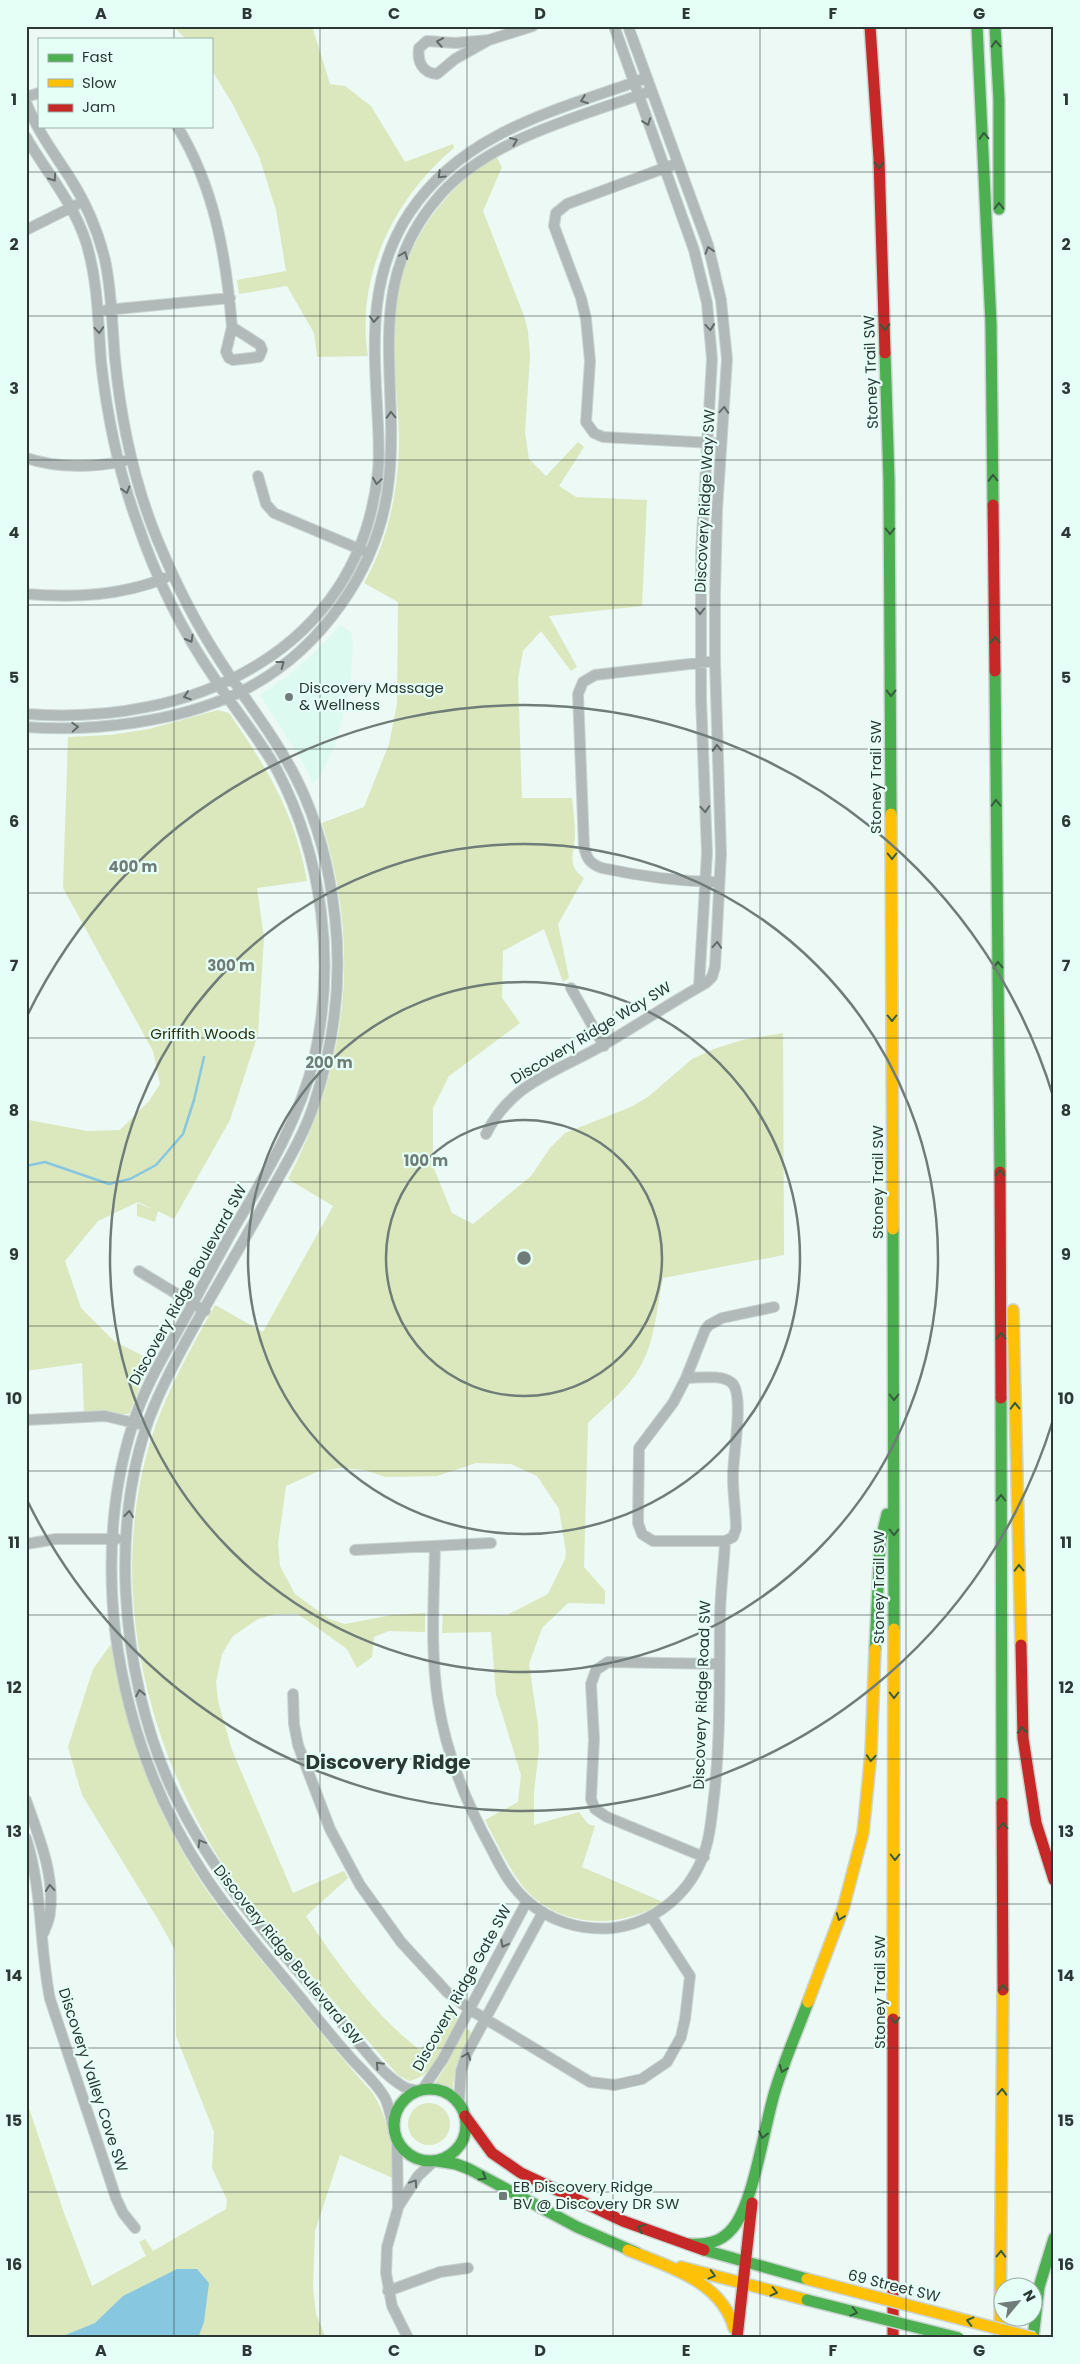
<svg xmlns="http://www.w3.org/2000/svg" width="1080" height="2364" viewBox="0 0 1080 2364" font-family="Poppins,sans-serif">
<rect width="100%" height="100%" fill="#ecf9f5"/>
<path fill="#ddfaf0" d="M341 625 351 632 353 644 350 689 335 746 320 776 313 783 302 760 260 695 288 676 312 655Z"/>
<path fill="#dbe7bd" d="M173 26H312L330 84 345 86 371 106 405 162 453 144 454 148C394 198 355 277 368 356L317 357 314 333 287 286 239 294 237 280 286 271 276 210 259 156 232 103 211 69V39H186Z
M496 156 502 167 483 211 524 316 528 331 530 357 525 432 529 459 546 476 578 442 584 447 559 486 576 497 647 500 642 606 549 616 577 667 571 671 541 631 523 651 518 679 522 798H572C573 810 575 822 575 834 575 853 565 864 584 878L558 924 569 978 563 982 544 929 503 951 502 998 520 1023 449 1076 433 1108V1166L452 1213 473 1224 531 1176 550 1148 565 1133 631 1107 648 1097 692 1059 714 1049 742 1040 783 1033 784 1255 663 1278C657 1306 655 1342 640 1367 628 1389 605 1406 588 1423L584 1567 605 1591V1604L568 1603 542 1628 529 1664 538 1725 539 1749 534 1792V1825L579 1812 588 1824 595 1826 582 1867 663 1902C619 1931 555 1928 521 1884 507 1865 496 1841 485 1820L518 1802 521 1775 496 1694 491 1632 442 1633 443 1614 507 1615 548 1594 565 1559 566 1552 559 1509 537 1476 511 1464 476 1463 437 1476 386 1477 364 1470 341 1468 319 1471 286 1486 278 1544 280 1566 295 1594 329 1619 345 1624 392 1615 425 1613V1632L389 1631 374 1637 372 1657 357 1668 347 1649 298 1614H276L258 1619 233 1636 222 1654 216 1682 218 1701 232 1750 293 1893 344 1871 348 1878 306 1916C336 1962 375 2016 420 2050L453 2006 459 2017C447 2040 437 2076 409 2081L398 2075C364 2037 331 1998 298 1960 270 1927 241 1894 218 1857 142 1734 108 1579 151 1439 166 1392 191 1348 215 1305L263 1332 333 1206 288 1179C348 1065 361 947 322 823L364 807 389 744 397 704 398 602 364 583C389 539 399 488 399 437 398 396 391 354 395 313 401 247 441 191 496 156Z
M218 710 229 713C267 768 295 813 307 881L257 888 264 938 258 1034 230 1120 174 1219 158 1211 155 1222 137 1216V1203L155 1210 138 1202 98 1221 65 1261 81 1308 114 1341 151 1360 129 1414H84L82 1363 26 1371V1121L29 1120 87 1131 120 1130 149 1101 160 1084 153 1051 63 888 68 737 110 735 149 729Z
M112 1643C124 1732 155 1813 205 1888 228 1922 255 1952 280 1983 310 2019 339 2056 371 2091 388 2115 394 2148 393 2178L340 2155 315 2231 313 2287 316 2314 326 2338H26V2099L64 2213 92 2286 146 2256 139 2242 145 2239 153 2251 226 2209 227 2200 212 2168 214 2132 176 2036 175 1950 159 1921 82 1795 68 1747 93 1669Z
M465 2029 470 2030 471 2034 456 2066 452 2092 434 2084 443 2071Z
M408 2124a21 21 0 1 1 42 0a21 21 0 1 1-42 0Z"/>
<path fill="#87c7e0" d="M177 2269H197L209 2283 204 2322 198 2338H58L95 2323 123 2296Z"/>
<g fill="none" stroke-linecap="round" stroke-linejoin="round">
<path stroke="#87c7e0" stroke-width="2.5" d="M26 1166 45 1162 109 1184 130 1179 156 1165 183 1134 194 1100 204 1057"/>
<g stroke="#cad5d1" stroke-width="12">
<path id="street" d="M614 26 694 250 707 303 712 359 701 554V698L707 853 699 986
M489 40 455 59 437 74C422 73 417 61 419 48L427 41 455 43 489 40 533 26
M26 97 39 93
M26 102C37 131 54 153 70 178 86 203 98 231 105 260 112 292 112 326 115 359 121 421 134 483 158 541 175 582 195 622 219 659 245 700 275 736 297 780 318 822 330 871 335 918 342 980 334 1044 314 1104 304 1135 286 1164 270 1193 234 1261 190 1327 158 1397 106 1511 120 1673 170 1785 196 1843 233 1894 273 1942 300 1973 326 2004 352 2035 366 2051 380 2071 398 2083 408 2090 407 2088 418 2091
M177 126C215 188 226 256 232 327
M26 137C46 172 73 202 86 242 98 281 98 321 101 361 107 416 118 470 137 522 156 578 182 631 215 679 235 710 259 738 277 770 323 858 336 963 314 1059 299 1120 266 1174 234 1228 220 1253 206 1279 192 1305 173 1340 151 1374 137 1412 112 1481 107 1558 115 1630 126 1717 156 1802 205 1876 233 1918 267 1957 300 1997 316 2017 332 2037 349 2056 361 2070 376 2082 385 2098 390 2108 391 2119 394 2130
M678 163 567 204 556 213 554 226 581 298 586 319 590 361 586 422 594 433 603 437 713 443
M26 230 76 205
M106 310 230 298
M232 327 260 345 262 350 259 357 233 360 229 358 226 352Z
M26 458C57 468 93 468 124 461
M258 476 266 504 274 513 364 551
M26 594C74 598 121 596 165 578
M26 714C190 727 360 652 378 471 380 449 378 427 377 405 373 336 370 272 410 212 465 130 559 110 646 78
M26 727C93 732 177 722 238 693 319 654 380 569 389 479 400 375 361 283 441 194 491 138 582 116 651 91
M714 882C675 881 639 876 602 868 590 864 586 858 584 846L578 694 583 682 595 675 715 661
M571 988 604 1046
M486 1134C511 1082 559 1071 605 1044 639 1024 672 1002 706 983L712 977 715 967 721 854 715 661V593L717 510 727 359 721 300 708 245 628 26
M139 1271 205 1311
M686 1378C699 1378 722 1374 732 1383 745 1396 732 1459 733 1479 733 1495 736 1512 736 1529L733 1537 725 1541H653L642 1534 638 1523 639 1448 673 1403 686 1378 705 1330 709 1325 722 1318 774 1307
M26 1420 105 1416 139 1424
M26 1544 56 1539H117
M435 1546C434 1598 430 1650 438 1701 446 1754 466 1803 492 1850 501 1868 510 1885 525 1899 548 1921 581 1931 613 1928 653 1923 687 1896 702 1859 709 1842 711 1823 713 1805 721 1743 719 1681 720 1619 720 1593 724 1567 725 1541
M355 1550 491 1543
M293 1694 294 1724 298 1745 330 1829 360 1885 401 1942 447 1992 469 2009 590 2082 615 2085 642 2079 667 2062 681 2037 685 2019 690 1976 651 1916
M26 1800C38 1835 55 1874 50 1912 50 1919 46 1927 43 1934
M26 1838C43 1891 39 1945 50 1999L116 2198 123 2213 135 2228
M704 1857 607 1817 595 1809 591 1799 594 1739 591 1684 596 1670 608 1662 719 1664
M422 2090 443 2059 527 1901
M459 2103 461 2071 467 2053 543 1912
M397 2142 398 2208 387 2247 386 2273 392 2306 408 2338
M398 2207 418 2176 433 2162
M388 2291 440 2272 468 2268"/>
</g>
<g stroke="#cad5d1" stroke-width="14">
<path id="fast" d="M977 26 991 324 993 505
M995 26 999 100V209
M885 353 889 482 891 814
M995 671 1000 1172
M893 1229 894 1629
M1001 1398 1002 1803
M875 1649 880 1544 887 1514
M394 2125a36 36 0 1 1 72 0a36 36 0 1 1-72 0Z
M437 2161 456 2164 469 2169 577 2227 637 2253
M688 2244C706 2245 720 2243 732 2229 754 2204 764 2126 775 2091 784 2061 797 2032 808 2002
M704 2250 807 2279
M1033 2338 1039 2287 1054 2238"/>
</g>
<g stroke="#cad5d1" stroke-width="14">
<path id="slow" d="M891 814 893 1229
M1013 1310 1021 1645
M808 2002 843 1909 863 1833 871 1753 875 1649
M893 2019 894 1629
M628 2250C669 2267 721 2281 734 2328
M681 2267 807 2300
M1000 2338 1003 1990"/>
</g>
<g stroke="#cad5d1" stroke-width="14">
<path id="jam" d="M870 26 879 159 885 353
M993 505 995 671
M1000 1172 1001 1398
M1021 1645 1023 1738 1036 1823 1054 1880
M1002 1803 1003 1990
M465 2116 492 2153 521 2173 623 2221 704 2250
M737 2338 752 2203
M893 2338V2019"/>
</g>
<use href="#street" stroke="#b2b9b9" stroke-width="10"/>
<use href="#fast" stroke="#4caf50" stroke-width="11"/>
<use href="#slow" stroke="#ffc107" stroke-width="11"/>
<use href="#jam" stroke="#c62828" stroke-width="11"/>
<g stroke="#cad5d1" stroke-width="14" stroke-linecap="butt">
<path id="fast-bridge" d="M807 2300 959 2338"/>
</g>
<g stroke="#cad5d1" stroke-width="14" stroke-linecap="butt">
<path id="slow-bridge" d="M807 2279 1034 2338"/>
</g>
<use href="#fast-bridge" stroke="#4caf50" stroke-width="11"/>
<use href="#slow-bridge" stroke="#ffc107" stroke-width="11"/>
</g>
<defs><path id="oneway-chevron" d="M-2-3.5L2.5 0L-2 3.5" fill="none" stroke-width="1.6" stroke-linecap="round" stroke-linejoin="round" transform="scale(1.25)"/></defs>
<g stroke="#616c69">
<use href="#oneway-chevron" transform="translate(440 42) rotate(-170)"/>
<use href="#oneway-chevron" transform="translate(584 100) rotate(160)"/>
<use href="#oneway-chevron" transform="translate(647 122) rotate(70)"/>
<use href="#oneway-chevron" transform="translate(514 141) rotate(-23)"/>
<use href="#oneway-chevron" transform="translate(441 175) rotate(136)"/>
<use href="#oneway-chevron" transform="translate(53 178) rotate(55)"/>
<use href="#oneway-chevron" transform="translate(709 250) rotate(-107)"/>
<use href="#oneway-chevron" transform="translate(404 255) rotate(-69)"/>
<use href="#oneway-chevron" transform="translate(374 319) rotate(93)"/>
<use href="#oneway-chevron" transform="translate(710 327) rotate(85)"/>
<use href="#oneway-chevron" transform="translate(99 330) rotate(86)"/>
<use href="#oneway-chevron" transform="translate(724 410) rotate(-86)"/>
<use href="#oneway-chevron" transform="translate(391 415) rotate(-92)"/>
<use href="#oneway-chevron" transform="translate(377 481) rotate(98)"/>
<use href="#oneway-chevron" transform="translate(126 490) rotate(73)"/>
<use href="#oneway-chevron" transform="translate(700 611) rotate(90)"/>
<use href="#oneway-chevron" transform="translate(190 639) rotate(60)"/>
<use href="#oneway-chevron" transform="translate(281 664) rotate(-37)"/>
<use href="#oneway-chevron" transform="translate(187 696) rotate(162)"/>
<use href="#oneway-chevron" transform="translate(75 727) rotate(-3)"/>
<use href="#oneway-chevron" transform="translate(717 748) rotate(-92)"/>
<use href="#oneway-chevron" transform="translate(705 809) rotate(86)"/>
<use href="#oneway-chevron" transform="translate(717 945) rotate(-86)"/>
<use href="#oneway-chevron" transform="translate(129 1514) rotate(-83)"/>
<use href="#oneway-chevron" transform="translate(140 1693) rotate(-101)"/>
<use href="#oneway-chevron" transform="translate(201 1843) rotate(-121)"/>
<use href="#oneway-chevron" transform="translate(50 1888) rotate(-95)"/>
<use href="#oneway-chevron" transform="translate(504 1944) rotate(118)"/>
<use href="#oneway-chevron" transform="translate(467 2056) rotate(-69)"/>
<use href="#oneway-chevron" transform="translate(379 2065) rotate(-133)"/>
<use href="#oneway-chevron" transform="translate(414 2183) rotate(-56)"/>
</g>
<g stroke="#355c3c">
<use href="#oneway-chevron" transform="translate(996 44) rotate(-92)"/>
<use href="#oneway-chevron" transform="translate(984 136) rotate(-92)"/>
<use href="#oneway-chevron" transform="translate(879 165) rotate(88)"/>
<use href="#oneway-chevron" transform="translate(999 206) rotate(-90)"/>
<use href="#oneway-chevron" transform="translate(885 327) rotate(88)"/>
<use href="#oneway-chevron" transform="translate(993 478) rotate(-91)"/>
<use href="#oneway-chevron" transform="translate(890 531) rotate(90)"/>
<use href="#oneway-chevron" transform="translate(995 640) rotate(-91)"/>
<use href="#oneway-chevron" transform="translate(891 693) rotate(90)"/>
<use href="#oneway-chevron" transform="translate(996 803) rotate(-91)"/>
<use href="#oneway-chevron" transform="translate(892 856) rotate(90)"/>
<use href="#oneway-chevron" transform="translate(998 965) rotate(-91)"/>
<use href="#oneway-chevron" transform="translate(892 1018) rotate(90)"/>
<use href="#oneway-chevron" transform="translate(1000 1173) rotate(-90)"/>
<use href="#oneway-chevron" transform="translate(1001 1336) rotate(-90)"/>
<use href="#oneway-chevron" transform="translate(894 1397) rotate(90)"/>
<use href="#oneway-chevron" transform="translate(1015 1406) rotate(-91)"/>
<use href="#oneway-chevron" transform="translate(1001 1498) rotate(-90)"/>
<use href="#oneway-chevron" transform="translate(894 1532) rotate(90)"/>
<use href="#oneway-chevron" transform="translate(1019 1568) rotate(-91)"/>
<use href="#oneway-chevron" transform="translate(894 1695) rotate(90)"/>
<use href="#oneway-chevron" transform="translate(1022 1730) rotate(-94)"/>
<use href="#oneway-chevron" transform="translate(871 1758) rotate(94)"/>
<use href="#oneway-chevron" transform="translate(1003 1826) rotate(-90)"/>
<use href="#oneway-chevron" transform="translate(895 1857) rotate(90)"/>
<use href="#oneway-chevron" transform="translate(840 1917) rotate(110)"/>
<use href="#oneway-chevron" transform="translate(1003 1988) rotate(-90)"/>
<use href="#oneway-chevron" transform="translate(895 2020) rotate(90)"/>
<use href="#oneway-chevron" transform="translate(783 2069) rotate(111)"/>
<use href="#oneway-chevron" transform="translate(1002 2092) rotate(-89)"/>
<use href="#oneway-chevron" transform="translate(763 2135) rotate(102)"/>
<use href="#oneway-chevron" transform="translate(483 2177) rotate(30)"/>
<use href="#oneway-chevron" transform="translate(641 2228) rotate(-158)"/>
<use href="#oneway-chevron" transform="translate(1001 2254) rotate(-89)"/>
<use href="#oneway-chevron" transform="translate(712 2275) rotate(15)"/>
<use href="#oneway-chevron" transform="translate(774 2292) rotate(14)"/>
<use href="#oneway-chevron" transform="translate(854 2312) rotate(14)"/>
<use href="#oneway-chevron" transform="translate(970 2321) rotate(-166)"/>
</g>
<path fill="none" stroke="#2b3833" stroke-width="1" stroke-opacity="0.55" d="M174 26V39M320 26V2338M467 26V2338M613 26V2338M760 26V2338M906 26V2338M174 126V2338M26 172H1054M26 316H1054M26 460H1054M26 605H1054M26 749H1054M26 893H1054M26 1038H1054M26 1182H1054M26 1326H1054M26 1471H1054M26 1615H1054M26 1759H1054M26 1904H1054M26 2048H1054M26 2192H1054"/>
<g fill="none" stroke="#6f7c77" stroke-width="2.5">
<circle cx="524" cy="1258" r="138"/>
<circle cx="524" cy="1258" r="276"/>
<circle cx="524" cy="1258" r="414"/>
<path d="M1053 1420A553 553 0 0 1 27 1500M27 1016A553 553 0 0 1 1053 1096"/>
</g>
<g fill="#6f7c77" stroke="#e6fff6" stroke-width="2">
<circle cx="289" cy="697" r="5"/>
<rect x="498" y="2191" width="10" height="10" rx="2.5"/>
</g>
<g text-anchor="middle" stroke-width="4.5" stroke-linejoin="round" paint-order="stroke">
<g font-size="15" fill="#2b3833" stroke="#e6fff6">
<text transform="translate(871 372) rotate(-92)" y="5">Stoney Trail SW</text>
<text transform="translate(705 501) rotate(-87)" y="5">Discovery Ridge Way SW</text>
<text transform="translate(876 777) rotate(-90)" y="5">Stoney Trail SW</text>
<text transform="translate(591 1033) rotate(-31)" y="5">Discovery Ridge Way SW</text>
<text transform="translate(878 1182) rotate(-90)" y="5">Stoney Trail SW</text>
<text transform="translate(188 1285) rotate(-61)" y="5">Discovery Ridge Boulevard SW</text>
<text transform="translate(879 1587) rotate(-90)" y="5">Stoney Trail SW</text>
<text transform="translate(702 1695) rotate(-88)" y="5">Discovery Ridge Road SW</text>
<text transform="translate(288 1955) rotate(51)" y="5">Discovery Ridge Boulevard SW</text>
<text transform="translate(462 1988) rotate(-61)" y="5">Discovery Ridge Gate SW</text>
<text transform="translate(880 1992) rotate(-90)" y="5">Stoney Trail SW</text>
<text transform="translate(93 2080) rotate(72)" y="5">Discovery Valley Cove SW</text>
<text transform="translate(894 2286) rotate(14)" y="5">69 Street SW</text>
</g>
<g font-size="15" fill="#2b3833" stroke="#e6fff6" text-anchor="start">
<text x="299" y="693">Discovery Massage<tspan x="299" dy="17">&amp; Wellness</tspan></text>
<text x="513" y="2192">EB Discovery Ridge<tspan x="513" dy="17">BV @ Discovery DR SW</tspan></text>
</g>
<g font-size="15" fill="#2c300f" stroke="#e6fff6">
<text x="203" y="1039">Griffith Woods</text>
</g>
<g font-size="20" font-weight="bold" fill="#2b3833" stroke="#e6fff6">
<text x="388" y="1769">Discovery Ridge</text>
</g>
</g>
<circle cx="524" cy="1258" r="8" fill="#6f7c77" stroke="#e6fff6" stroke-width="2.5"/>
<g font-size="15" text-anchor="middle" font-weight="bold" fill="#6f7c77" stroke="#e6fff6" stroke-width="4.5" stroke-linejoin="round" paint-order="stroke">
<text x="133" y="872">400 m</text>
<text x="231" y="971">300 m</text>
<text x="329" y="1068">200 m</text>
<text x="426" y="1166">100 m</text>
</g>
<rect width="1080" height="2364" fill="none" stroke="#e6fff6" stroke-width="55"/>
<rect x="38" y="38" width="175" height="90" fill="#e6fff6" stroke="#9bafa8"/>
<rect x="48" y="54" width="25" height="8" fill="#4caf50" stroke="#9bafa8"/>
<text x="82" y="62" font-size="15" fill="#2b3833">Fast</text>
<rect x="48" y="79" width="25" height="8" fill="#ffc107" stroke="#9bafa8"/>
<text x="82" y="88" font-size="15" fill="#2b3833">Slow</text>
<rect x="48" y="104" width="25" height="8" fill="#c62828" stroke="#9bafa8"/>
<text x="82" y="112" font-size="15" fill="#2b3833">Jam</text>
<g transform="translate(1018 2302) rotate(61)"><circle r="24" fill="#e6fff6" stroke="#9bafa8"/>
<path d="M0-4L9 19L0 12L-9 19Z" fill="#6f7c77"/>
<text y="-8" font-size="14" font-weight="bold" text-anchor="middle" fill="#2b3833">N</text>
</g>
<rect x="28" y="28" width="1024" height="2308" fill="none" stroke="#2b3833" stroke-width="2"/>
<g font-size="16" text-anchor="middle" font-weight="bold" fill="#2b3833">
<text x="101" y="19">A</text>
<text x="247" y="19">B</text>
<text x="394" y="19">C</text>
<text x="540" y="19">D</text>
<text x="686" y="19">E</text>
<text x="833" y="19">F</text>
<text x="979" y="19">G</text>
<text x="14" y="105">1</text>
<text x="1066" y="105">1</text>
<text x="14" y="250">2</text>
<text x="1066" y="250">2</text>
<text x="14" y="394">3</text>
<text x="1066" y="394">3</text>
<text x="14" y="538">4</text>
<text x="1066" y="538">4</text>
<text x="14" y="683">5</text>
<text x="1066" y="683">5</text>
<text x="14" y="827">6</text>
<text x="1066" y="827">6</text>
<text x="14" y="971">7</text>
<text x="1066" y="971">7</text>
<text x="14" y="1116">8</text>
<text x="1066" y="1116">8</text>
<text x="14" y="1260">9</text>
<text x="1066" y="1260">9</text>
<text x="14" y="1404">10</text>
<text x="1066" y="1404">10</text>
<text x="14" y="1548">11</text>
<text x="1066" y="1548">11</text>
<text x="14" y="1693">12</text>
<text x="1066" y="1693">12</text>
<text x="14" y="1837">13</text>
<text x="1066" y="1837">13</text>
<text x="14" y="1981">14</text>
<text x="1066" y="1981">14</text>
<text x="14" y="2126">15</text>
<text x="1066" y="2126">15</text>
<text x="14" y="2270">16</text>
<text x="1066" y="2270">16</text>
<text x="101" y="2356">A</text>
<text x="247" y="2356">B</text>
<text x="394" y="2356">C</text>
<text x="540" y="2356">D</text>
<text x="686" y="2356">E</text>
<text x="833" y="2356">F</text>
<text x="979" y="2356">G</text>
</g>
</svg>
